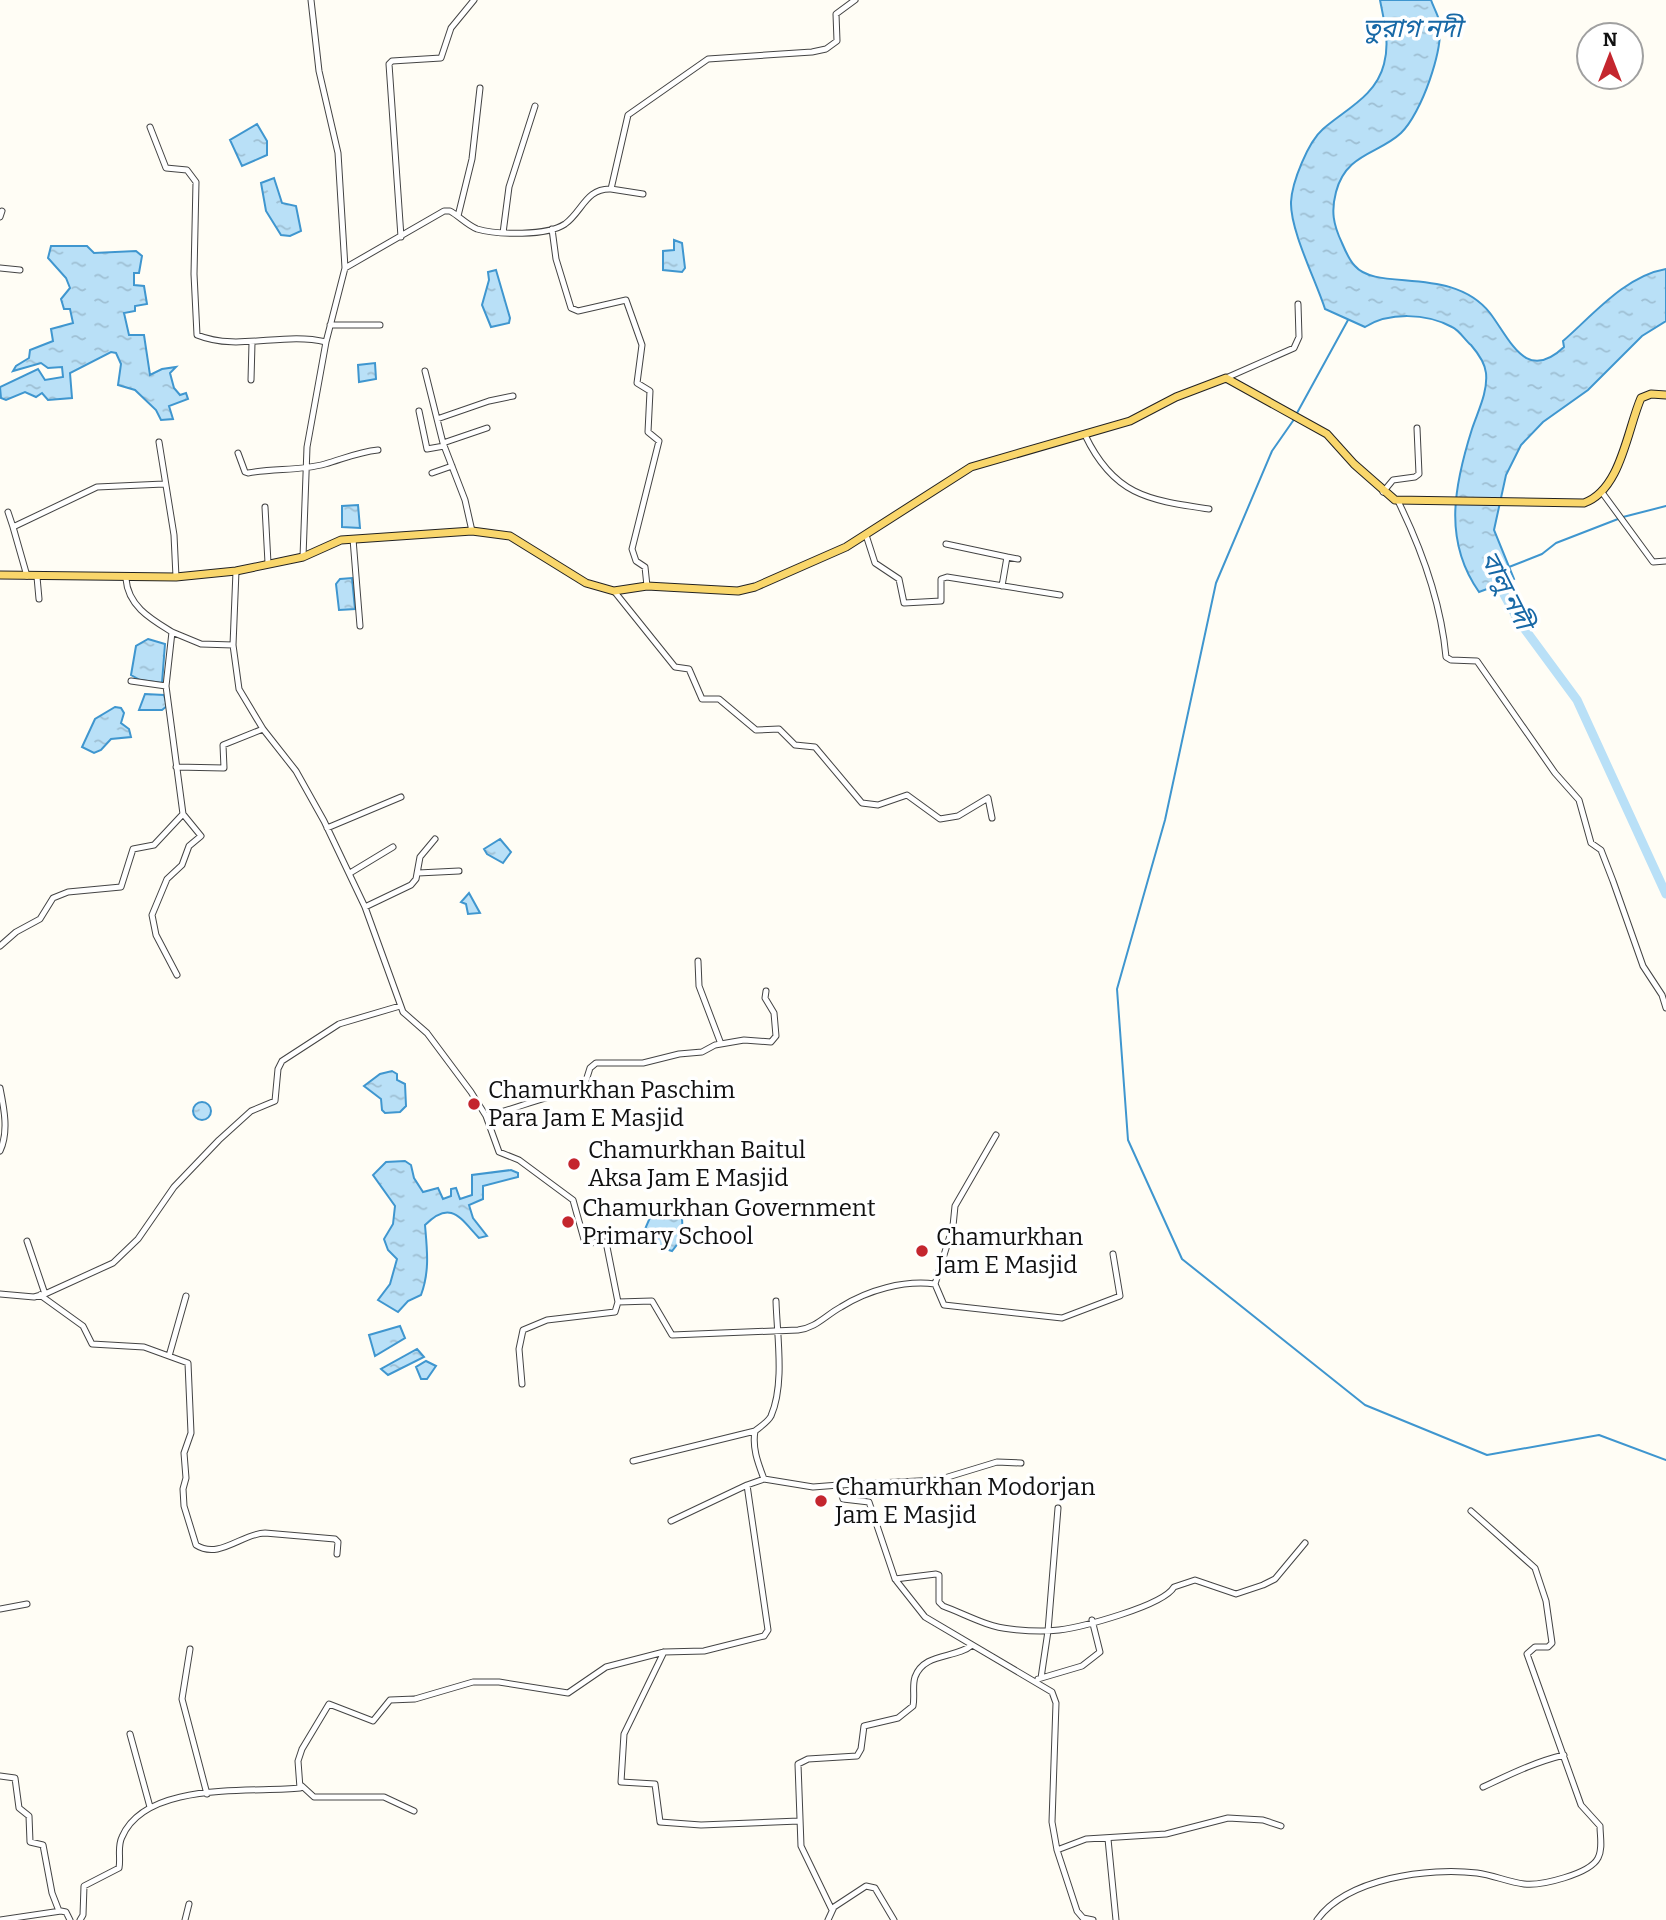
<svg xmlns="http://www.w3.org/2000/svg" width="1666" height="1920" viewBox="0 0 1666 1920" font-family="Bitter,'Noto Sans Bengali',serif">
<defs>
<pattern id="water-ripples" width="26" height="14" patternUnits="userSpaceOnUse" patternTransform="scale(1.75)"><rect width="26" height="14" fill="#b9e0f7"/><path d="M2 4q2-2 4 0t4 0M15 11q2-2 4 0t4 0" fill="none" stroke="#9ebfd3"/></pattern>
</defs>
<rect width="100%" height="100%" fill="#fffdf5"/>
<path fill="url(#water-ripples)" stroke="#3f96cf" stroke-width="2" d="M1380 0H1431C1433 6 1437 13 1439 20 1445 48 1421 114 1401 133 1379 154 1346 153 1336 192 1331 211 1333 224 1342 243 1345 250 1349 260 1355 266 1377 292 1452 265 1490 313 1511 341 1526 383 1564 347L1563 341C1593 315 1625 276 1666 269V321L1642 336 1588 390 1543 422 1521 445 1506 475 1494 530 1514 579 1479 592C1443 541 1454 486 1472 429 1478 411 1488 392 1486 373 1485 363 1477 352 1471 345 1465 340 1459 330 1452 327 1426 313 1389 312 1365 327L1325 309C1316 281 1290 230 1291 202 1292 182 1308 142 1323 129 1346 109 1376 96 1384 64 1390 42 1384 21 1380 0Z
M257 124 267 141V155L242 166 230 140Z
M274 178 282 203 296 206 301 231 290 236 281 235 266 211 261 183Z
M674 240 682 243 685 268 682 272 663 270V251L674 250Z
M51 246H87L94 253 136 251 142 256 139 273H134V285L144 286 147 304 135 306V311L124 313 129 335H144L150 375 162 369 176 367 170 373 174 388 180 395 186 393 188 399 169 406 173 419 161 420 156 410 135 390 118 385 121 364 116 353 111 352 70 373 72 398 48 400 42 393 36 397 25 392 6 400 1 398 0 387 38 369 45 380 63 377 62 367 48 368 41 363 13 371 16 366 29 358 30 350 53 341 51 329 73 323 70 309H64L61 299 70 288 66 278 48 258Z
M496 270 510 318 509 323 491 327 482 305 489 280 488 272Z
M375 363 376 379 359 382 358 365Z
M358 505 360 528 342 527V506Z
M352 578 355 609 339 610 336 584 340 579Z
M148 639 165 644 162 683 140 680 131 675 136 646Z
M145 694 164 695 167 706 162 710H139Z
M115 707 121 708 124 713 121 723 129 729 131 737 111 739 101 750 94 753 82 747 95 719Z
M500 839 511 852 503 863 487 854 484 849Z
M469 893 480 913 468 914 466 904 461 902Z
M392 1071 397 1074V1080L405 1084 406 1106 400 1112 385 1113 382 1110 381 1099 364 1086 380 1074Z
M193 1111a9 9 0 1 1 18 0a9 9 0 1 1-18 0Z
M405 1161 411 1165 414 1178 423 1192 438 1188 443 1199 451 1196V1189L456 1188 460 1199 472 1195V1175L511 1170 518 1173V1177L483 1186V1199L469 1205 473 1218 487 1236 479 1238C460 1218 451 1199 425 1225 427 1249 430 1271 421 1295L408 1301 398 1312 378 1300 390 1284 397 1259 388 1250 384 1239 393 1224 395 1206 373 1175 386 1162Z
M660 1212 682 1218 683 1237 672 1251 659 1247 645 1229 652 1213Z
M400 1326 405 1338 375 1356 369 1335Z
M417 1349 424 1357 388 1375 381 1369Z
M426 1361 436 1366 427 1379H421L416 1367Z"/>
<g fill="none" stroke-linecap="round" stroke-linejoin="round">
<path stroke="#3f96cf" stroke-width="2" d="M1297 413 1348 320
M1295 418 1272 451 1216 583 1165 820 1117 989 1128 1140 1182 1259 1365 1405 1487 1455 1599 1435 1666 1460
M1623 517 1666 506
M1509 567 1542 554 1556 543 1618 519"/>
<path stroke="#b9e0f7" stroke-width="9" d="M1494 576 1518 620 1577 700 1666 894"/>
<g stroke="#444" stroke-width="7">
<path id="minor" d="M150 127 166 168 187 170 196 182 194 274 197 335C239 352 283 331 326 342
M611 189 643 194
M458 216 472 159 480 88
M0 217 2 211
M552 229 556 259 571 308 578 311 626 300 642 345 637 383 650 391 648 432 659 441 632 549 636 561 645 567 647 586
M503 233 509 187 535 106
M401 237 389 64 392 61 441 58 451 28 474 0
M0 268 20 270
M345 268 444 211H450C459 216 467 225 477 229 498 235 547 236 565 224 582 212 586 188 611 189L628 115 708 59 812 52 826 49 837 41 836 14 855 0
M330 325H380
M425 371 443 443 465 500 472 531
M1226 378 1294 348 1299 337 1298 304
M251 380 252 343
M419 411 427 449 444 446
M437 419 489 401 513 396
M1085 435C1114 496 1149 500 1209 509
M159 442 174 535 176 577
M443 443 487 428
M238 453 245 472 248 473C274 468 300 471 325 464 343 459 358 452 378 450
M432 473 452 466
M1601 491 1653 562 1666 561
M1383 492 1393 480 1415 477 1419 474 1417 428
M1398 501C1422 550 1441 602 1446 657L1451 660 1477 661 1555 773 1579 800 1591 843 1601 850 1613 881 1643 966 1662 995 1666 1008
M265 507 268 563
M8 512 13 527
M866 535 875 563 899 579 904 603 941 601V579L947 577 1060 595
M353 539 360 626
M946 544 1007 557
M303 557 307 447 326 342 345 268 338 153 319 71 311 0
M236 571 233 645 239 689 263 729 296 771 324 821 365 907 403 1012 427 1033 471 1092 486 1116 499 1152 519 1160 573 1200 585 1243 606 1242 618 1302 652 1301 672 1335 798 1330C816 1328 826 1315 841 1307 868 1290 904 1280 935 1284L944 1305 1062 1318 1120 1296 1113 1254
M27 576 13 527 97 487 164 484
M37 577 39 599
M1002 586 1007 557 1018 559
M614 591 675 667 689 669 702 699H719L756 730 779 729 795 745 815 747 862 803 878 805 907 795 940 819 958 816 988 798 992 818
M172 632 201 644 233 645
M131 681 166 686
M176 767 224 768 223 745 263 729
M327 828 401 797
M350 873 393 847
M418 873 459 871
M365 907 411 885 416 879 420 857 435 839
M0 946 16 932 40 919 53 898 68 892 121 887 133 849 154 845 183 814 166 686 172 632C151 619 128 606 126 579
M698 961 699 986 721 1044
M177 975 156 935 152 915 167 879 182 865 189 846 201 836 183 814
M0 1088C4 1108 9 1132 0 1151
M486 1116C517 1109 549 1093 579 1092L584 1087 590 1068 596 1063H643L679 1054 702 1052 715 1045 744 1040 771 1042 776 1036 774 1013 765 998 766 991
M27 1241 45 1294
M935 1284 953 1226 955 1206 996 1135
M0 1294 34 1297 45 1294 113 1263 138 1239 174 1187 219 1140 251 1111 275 1101 278 1069 282 1061 339 1024 400 1006
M40 1295 83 1326 92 1344 144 1347 188 1363 191 1433 184 1453 186 1478 183 1489 184 1506 196 1545C219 1560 243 1533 265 1533L335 1539 338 1542 337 1554
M169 1356 186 1296
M522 1384 519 1349 523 1330 547 1320 615 1312 618 1302
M633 1461 755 1431
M764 1479 813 1487 839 1485 843 1499 869 1502 895 1579 925 1617 1052 1692 1056 1703 1052 1822 1057 1850
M839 1485 938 1480 997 1462 1021 1463
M671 1521 747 1485
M895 1579 936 1574 939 1575V1602L943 1606C965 1614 987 1627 1010 1629 1026 1631 1043 1632 1059 1630 1082 1627 1163 1606 1174 1587L1195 1580 1236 1594 1263 1585 1275 1579 1305 1543
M0 1609 27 1604
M190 1649 182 1699 207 1794
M664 1652 624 1734 621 1782 655 1784 660 1822 701 1825 799 1821
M1041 1678 1048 1631 1058 1508
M1038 1679 1082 1666 1100 1652 1092 1620
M130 1734 150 1807
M0 1776 15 1778 19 1808 29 1816 30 1842 43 1845 52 1893 59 1911
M302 1786 314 1797H384L414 1811
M1483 1787C1511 1774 1535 1762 1564 1755
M1108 1839 1116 1920
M832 1910 801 1846 798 1764 808 1759 857 1756 861 1749 864 1726 898 1718 913 1706C915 1696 912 1686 915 1677 924 1652 956 1659 972 1645
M0 1920 61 1911 66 1912 70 1920
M80 1920 83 1915 84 1886 119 1868C121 1858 117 1847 122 1837 146 1781 250 1793 300 1788L298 1761 302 1749 329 1704 373 1721 390 1700 415 1699 473 1682H499L568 1693 606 1667 664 1652 704 1651 764 1636 768 1630 747 1485 764 1479C758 1463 752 1448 755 1431 760 1427 768 1422 771 1416 785 1384 777 1336 776 1301
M185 1920 189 1904
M828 1920 834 1907 866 1886 875 1888 894 1920
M1093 1920 1083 1918 1077 1911 1057 1850 1086 1839 1166 1834 1228 1818 1263 1820 1281 1826
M1317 1920C1347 1878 1429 1867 1477 1873 1493 1875 1508 1882 1524 1884 1541 1886 1590 1874 1598 1858 1603 1849 1600 1836 1600 1826L1581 1805 1527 1654 1535 1647H1548L1552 1643 1546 1601 1535 1568 1471 1511"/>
</g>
<g stroke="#222" stroke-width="9">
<path id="major" d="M0 575 176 577 236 571 303 557 341 540 472 531 510 536 586 583 614 591 647 586 738 591 755 587 846 547 971 467 1130 421 1176 397 1226 378 1327 434 1354 464 1395 500 1584 503C1621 490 1627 430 1641 398L1651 394 1666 395"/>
</g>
<use href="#minor" stroke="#fff" stroke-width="5"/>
<use href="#major" stroke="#f9d66b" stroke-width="7"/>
</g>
<g fill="#c4262e" stroke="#fff" stroke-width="2.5">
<circle cx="474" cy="1104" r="7"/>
<circle cx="574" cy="1164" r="7"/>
<circle cx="568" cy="1222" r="7"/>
<circle cx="922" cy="1251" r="7"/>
<circle cx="821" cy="1501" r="7"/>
</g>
<g text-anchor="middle" stroke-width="7" stroke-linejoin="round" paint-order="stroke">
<g font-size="24" fill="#111" stroke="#fff" text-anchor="start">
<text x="488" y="1098">Chamurkhan Paschim<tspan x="488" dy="28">Para Jam E Masjid</tspan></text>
<text x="588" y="1158">Chamurkhan Baitul<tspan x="588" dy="28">Aksa Jam E Masjid</tspan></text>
<text x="582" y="1216">Chamurkhan Government<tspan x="582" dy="28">Primary School</tspan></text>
<text x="936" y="1245">Chamurkhan<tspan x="936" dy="28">Jam E Masjid</tspan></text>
<text x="835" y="1495">Chamurkhan Modorjan<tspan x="835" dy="28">Jam E Masjid</tspan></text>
</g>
<g font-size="26" font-style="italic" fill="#1768a6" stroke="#fff">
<text x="1412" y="37">তুরাগ নদী</text>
<text transform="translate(1507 590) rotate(63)" y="9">বালু নদী</text>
</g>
</g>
<g transform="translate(1610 56)"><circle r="33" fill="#ffffff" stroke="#a0a0a0" stroke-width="2"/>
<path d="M0-5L12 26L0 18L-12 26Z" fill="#c4262e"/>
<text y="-10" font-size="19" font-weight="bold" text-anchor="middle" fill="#111111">N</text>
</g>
</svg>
